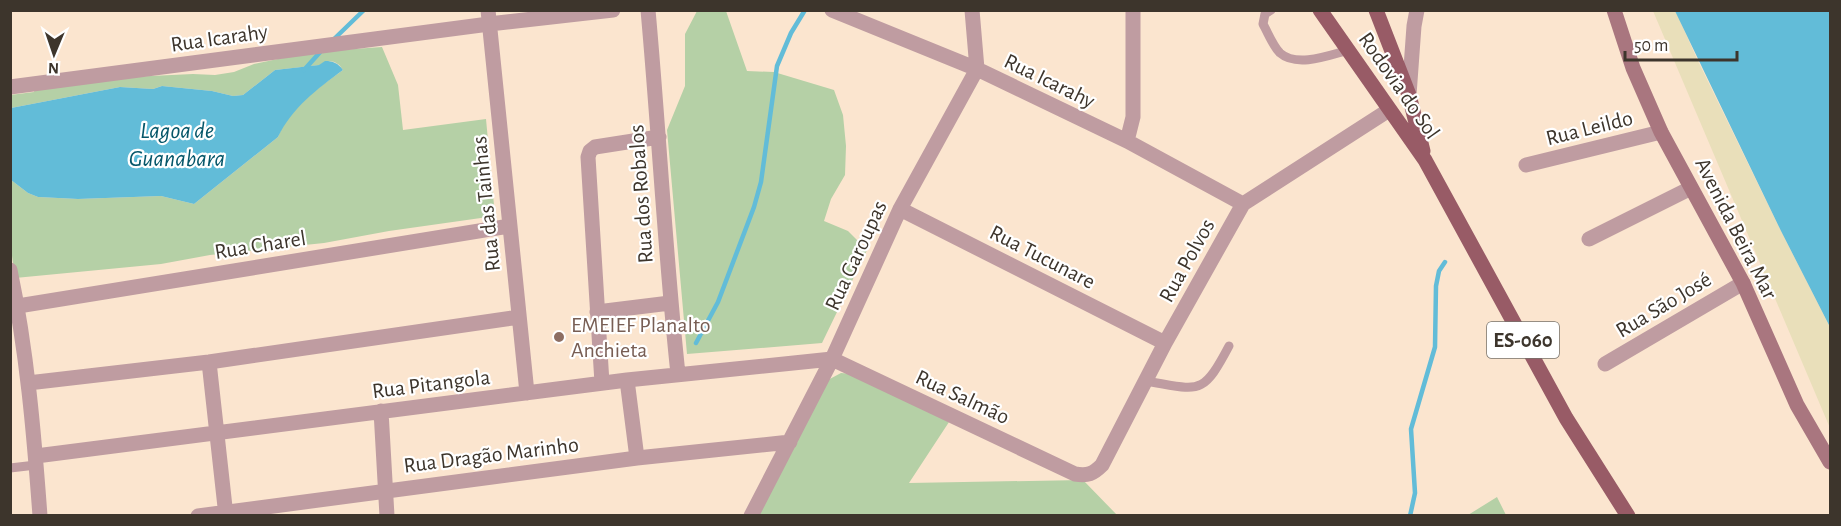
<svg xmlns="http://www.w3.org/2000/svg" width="1841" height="526" viewBox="0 0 1841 526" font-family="'Alegreya Sans',sans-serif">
<rect width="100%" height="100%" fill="#fbe5cf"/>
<path fill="#b5d0a6" d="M697 11H726L747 71 774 72 834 90 843 115 846 146 845 175 831 199 824 221 848 231 867 250 822 343 687 354 667 130 685 86V34Z
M382 47 398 85 403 130 486 119 495 216 389 231 324 243 210 255 161 264 15 278 10 241 11 180 28 193 38 197 78 199 161 196 194 204 278 137 285 121 310 94 343 70C337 60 328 59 320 65L275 70 243 95 233 96 212 91 162 86 153 89 120 87 11 108 10 95 34 92 35 88 129 77 193 74 215 75 234 72 254 64 311 52Z
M841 373 854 374 949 422 909 483 1083 480 1117 515 756 516 826 381Z
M1497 497 1506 515H1468Z"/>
<path fill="#e9dfba" d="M1653 11H1675L1677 14 1697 59 1781 231 1830 327V428Z"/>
<path fill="#62bcd8" d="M1675 11H1830V327L1781 231Z
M325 61C333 61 338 63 343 70 317 89 292 108 278 137L194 204 161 196 78 199 38 197 28 193 11 180V108L120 87 153 89 162 86 212 91 233 96 243 95 275 70 319 65Z"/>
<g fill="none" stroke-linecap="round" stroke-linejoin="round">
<path stroke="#62bcd8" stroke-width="4.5" d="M333 40 364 10
M304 70 322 50
M696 343 718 302 754 207 761 182 777 66 791 33 805 10
M1410 516 1415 493 1411 429 1435 347 1436 286 1439 271 1445 262"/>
<path stroke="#bf9ca1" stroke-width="9" d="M1271 10 1265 14 1263 24C1268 33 1273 46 1280 53 1297 68 1330 55 1349 50
M1146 381C1200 390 1202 397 1229 346
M10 468 36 465"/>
<path stroke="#bf9ca1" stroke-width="15" d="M488 10 527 393
M648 10C659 131 665 253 678 374
M832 10 977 69 1127 141 1243 204
M10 87 489 24 613 10
M1409 95 1414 26 1417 10
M1127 141 1133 117V10
M1526 165 1661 132
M900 209 1165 343
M1589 239 1691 188
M10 270C27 351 34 434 40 516
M18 306 510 226
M597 312 670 303
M209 362 226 516
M1605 364 1743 283
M627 380 637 458
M28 383 209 362 519 317
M602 383 588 157 590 151 595 147 659 137
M381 411 387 516
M36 456 627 380 832 359 1075 474C1088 476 1093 474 1102 465L1165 343 1243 204 1389 110
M198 516 637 458 790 442
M751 516 832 359 900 209 977 69 972 10"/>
<path stroke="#a9767f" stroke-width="15" d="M1614 10 1633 68 1661 132 1743 283 1797 405 1830 462"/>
<path stroke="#985b66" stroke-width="15" d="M1320 10 1425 160 1566 418 1628 516
M1376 10 1409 95 1423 151"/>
</g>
<circle fill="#8d6e63" stroke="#fff" stroke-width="2" cx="559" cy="337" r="6"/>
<g text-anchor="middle" stroke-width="4.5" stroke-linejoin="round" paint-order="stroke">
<rect fill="#fff" stroke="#77726b" stroke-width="1.5" x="1487" y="322" width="72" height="36" rx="4.5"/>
<g font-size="21" font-weight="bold" fill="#3d352c">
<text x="1523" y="347">ES-060</text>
</g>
<g font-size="22" fill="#3d352c" stroke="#fff">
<text transform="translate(219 37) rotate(-8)" y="8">Rua Icarahy</text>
<text transform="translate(1050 80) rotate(26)" y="8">Rua Icarahy</text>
<text transform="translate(1400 85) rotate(55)" y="8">Rodovia do Sol</text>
<text transform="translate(1589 127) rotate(-14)" y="8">Rua Leildo</text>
<text transform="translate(640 194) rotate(-94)" y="8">Rua dos Robalos</text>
<text transform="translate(485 204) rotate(-96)" y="8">Rua das Tainhas</text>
<text transform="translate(1737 228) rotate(63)" y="8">Avenida Beira Mar</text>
<text transform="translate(260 244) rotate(-9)" y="8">Rua Charel</text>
<text transform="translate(855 255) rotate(-65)" y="8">Rua Garoupas</text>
<text transform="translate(1043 256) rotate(27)" y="8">Rua Tucunare</text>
<text transform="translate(1186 260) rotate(-61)" y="8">Rua Polvos</text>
<text transform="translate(1663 304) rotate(-31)" y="8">Rua São José</text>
<text transform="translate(431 383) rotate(-7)" y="8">Rua Pitangola</text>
<text transform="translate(963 396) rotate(25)" y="8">Rua Salmão</text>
<text transform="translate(491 454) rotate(-7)" y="8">Rua Dragão Marinho</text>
</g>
<g font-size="22" fill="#785e54" stroke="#fff" text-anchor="start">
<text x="571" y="332">EMEIEF Planalto<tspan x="571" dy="25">Anchieta</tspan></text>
</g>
<g font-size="24" font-style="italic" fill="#055669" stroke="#fff">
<text x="177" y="138">Lagoa de<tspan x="177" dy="28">Guanabara</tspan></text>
</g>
</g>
<rect width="1841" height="526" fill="none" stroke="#3d352c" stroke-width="24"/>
<g transform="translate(54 54) rotate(182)" stroke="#ffffff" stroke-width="4.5" paint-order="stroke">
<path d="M0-4.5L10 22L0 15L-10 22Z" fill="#3d352c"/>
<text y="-9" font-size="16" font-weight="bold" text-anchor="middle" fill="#3d352c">N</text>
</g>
<path d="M1625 51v9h112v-9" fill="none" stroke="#3d352c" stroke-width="3"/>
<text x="1634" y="51" font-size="18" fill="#3d352c" stroke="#ffffff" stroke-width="4.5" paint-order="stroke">50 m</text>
</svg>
